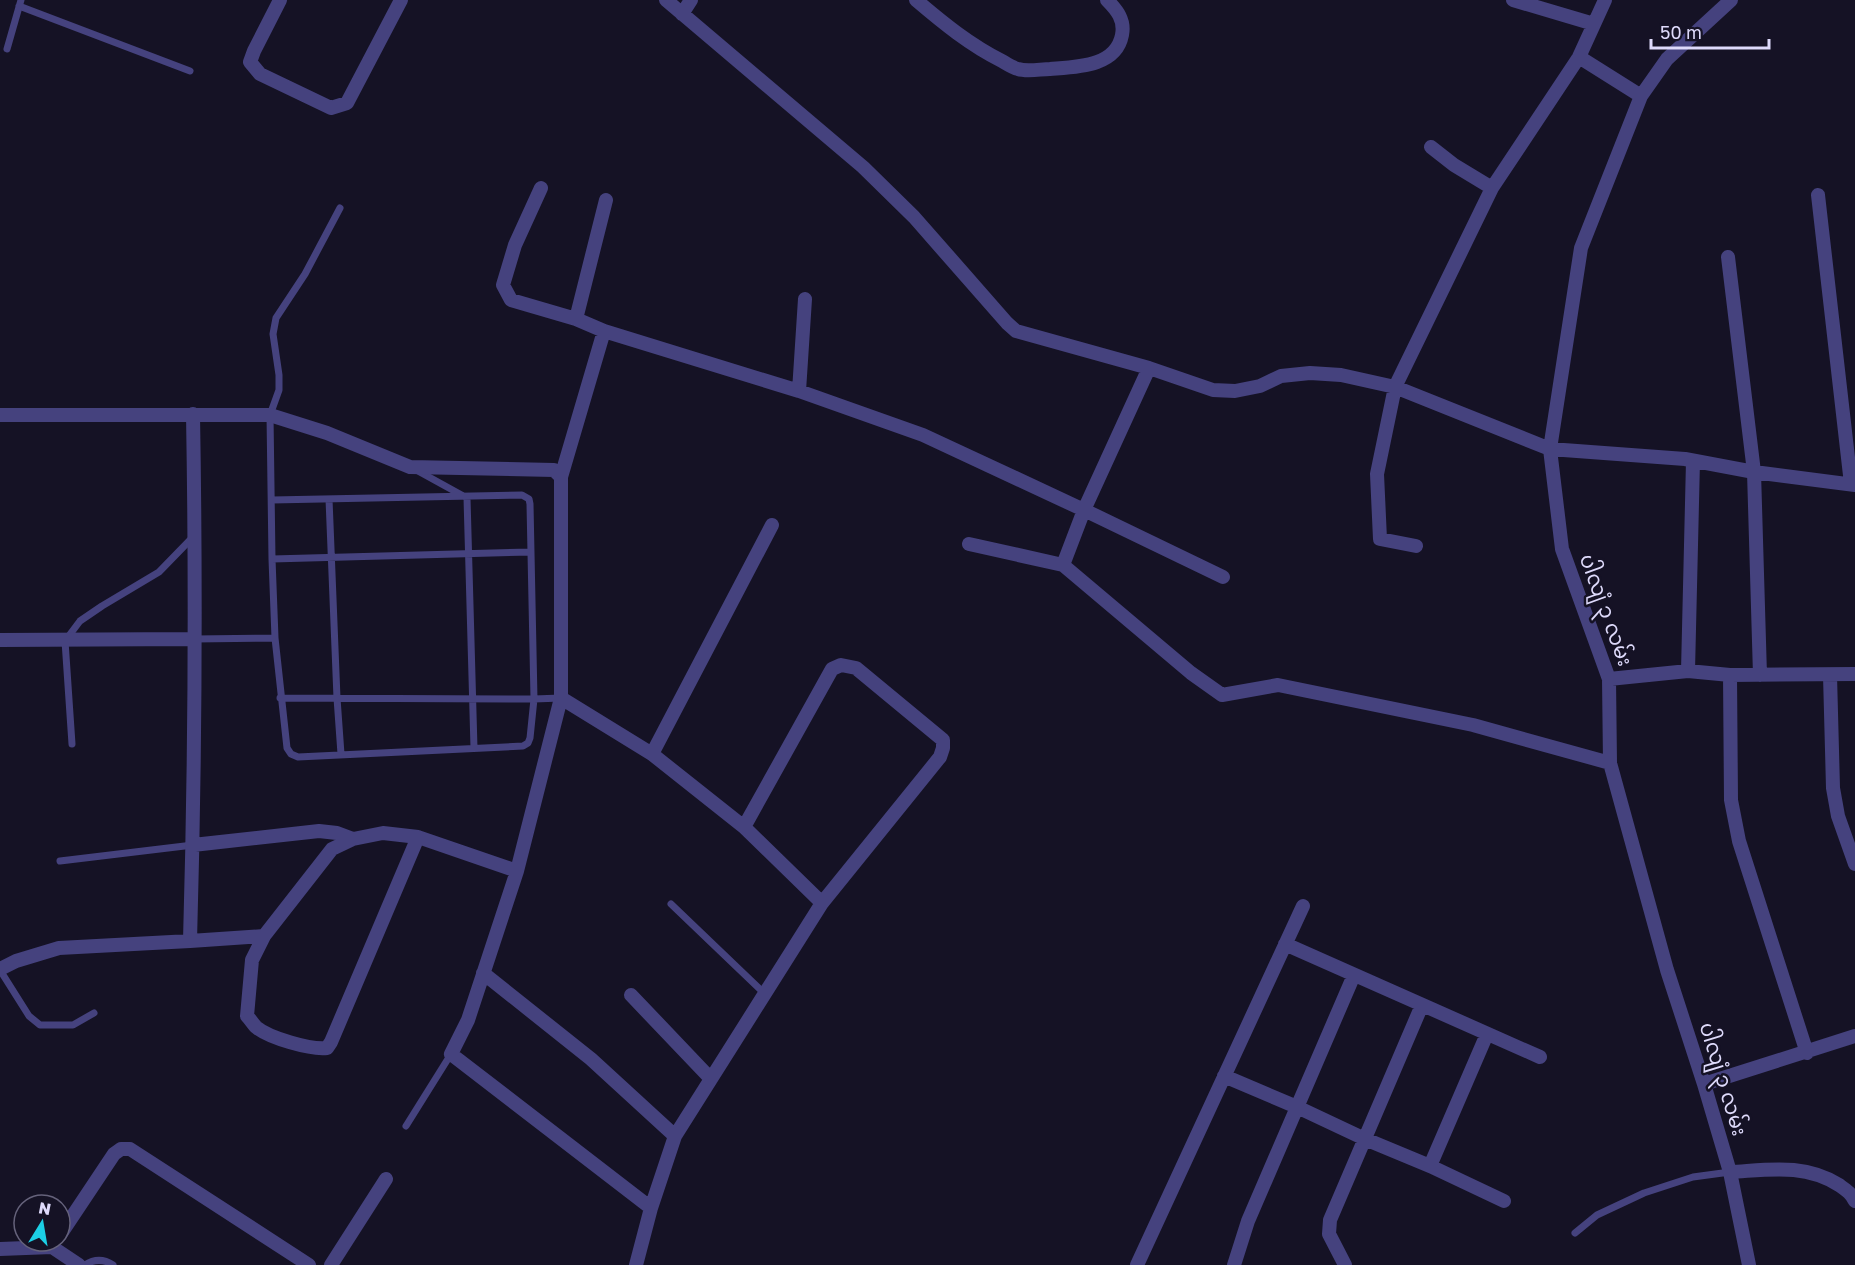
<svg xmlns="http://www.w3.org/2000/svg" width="1855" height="1265" viewBox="0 0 1855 1265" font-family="'Golos Text','Noto Sans Myanmar',sans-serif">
<rect width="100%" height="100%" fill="#151225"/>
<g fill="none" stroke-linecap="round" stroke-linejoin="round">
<path stroke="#45427e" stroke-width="7" d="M19 6 190 71
M7 49 21 0
M340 208 305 274 276 318 273 334 279 375V390L270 415 272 559 275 638 287 748 291 754 298 757 523 746 528 743 530 738 534 699 561 698
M418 471 467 498 474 748
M329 499 337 698 341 754
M272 500 522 495 529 499 530 504 534 699 280 698
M272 559 531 552
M194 639 275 638
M72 744 65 641 80 621 102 606 159 572 193 537
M60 861 193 845
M671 904 765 994
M0 970 29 1016 40 1025H73L94 1013
M406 1126 451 1054
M1575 1233 1597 1215 1644 1193 1693 1177 1730 1172
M85 1265C94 1259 104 1259 113 1265"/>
<path stroke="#45427e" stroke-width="14" d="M280 0 254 51 250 62 260 74 331 108 347 103 401 0
M666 0 863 167 914 217 1007 323 1016 331 1149 368 1213 390 1235 391 1260 386 1281 376 1310 373 1341 375 1395 387 1550 449 1685 459 1754 472 1855 485
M916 0C943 23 970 45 1002 61 1007 64 1013 68 1018 69 1027 72 1041 69 1050 69 1076 67 1116 67 1122 35 1125 20 1117 10 1107 0
M1513 0 1594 24
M1731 0 1667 59 1641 96 1581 248 1550 449 1562 549 1609 679 1610 763 1667 970 1704 1084 1730 1172 1749 1265
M682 14 691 0
M1579 57 1641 96
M1431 147 1454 165 1492 188
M541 188 515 245 503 285 511 300 576 319 604 331 799 391 923 435 1084 510 1223 577
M1818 195 1851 484
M1728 257 1754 472 1760 675
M576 319 606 200
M799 391 805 299
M0 415H270L327 433 410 467 554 470 561 477V698L517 871 468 1020 451 1054 651 1208
M561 477 604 331
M969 544 1063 565 1191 673 1222 695 1278 685 1473 725 1610 763
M1416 546 1380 539 1377 474 1395 387 1492 188 1579 57 1605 0
M1063 565 1084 510 1149 368
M0 640 194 639
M1688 671 1693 461
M1730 675 1731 800 1739 841 1807 1053
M1830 675 1833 788 1838 816 1855 864
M1609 679 1688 671 1730 675 1855 674
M561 698 652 754 744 827 822 903 675 1136 651 1208 636 1265
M652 754 772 525
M744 827 832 669 841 665 856 668 943 740V748L940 757 822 903
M418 837 331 1042 327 1048C311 1050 269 1038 256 1027 253 1024 250 1019 247 1016L252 960 264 936 332 849 353 839 383 833 418 837 517 871
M193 845 319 831 337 833 353 839
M190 941 264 936
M1285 944 1540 1057
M0 969 16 961 59 948 190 941C195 766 196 590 193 414
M483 973 591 1059 675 1136
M631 995 711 1079
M1224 1076 1297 1107 1365 1139 1430 1166 1504 1201
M1704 1084 1855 1036
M1430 1166 1487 1034
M1730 1172C1768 1170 1804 1163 1839 1185 1846 1190 1851 1193 1855 1201
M60 1235 114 1154 121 1149H130L309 1265
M0 1249 52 1247 79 1265
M331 1265 386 1179
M1137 1265 1303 906
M1234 1265 1248 1221 1354 975
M1345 1265 1329 1234 1330 1220 1422 1005"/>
</g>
<g text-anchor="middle" stroke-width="5" stroke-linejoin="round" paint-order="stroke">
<g font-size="21" fill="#dedafb" stroke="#151225">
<text transform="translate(1606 610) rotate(70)" y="7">ပါလျံ ၃ လမ်း</text>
<text transform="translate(1723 1079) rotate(73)" y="7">ပါလျံ ၃ လမ်း</text>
</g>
</g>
<g transform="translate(42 1223) rotate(11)"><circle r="28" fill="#151225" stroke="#65627b" stroke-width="1.5"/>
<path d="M0-4.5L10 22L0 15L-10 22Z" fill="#1ccfe5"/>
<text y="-9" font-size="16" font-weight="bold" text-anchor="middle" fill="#dedafb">N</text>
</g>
<path d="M1651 39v9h118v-9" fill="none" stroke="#dedafb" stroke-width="3"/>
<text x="1660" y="39" font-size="18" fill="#dedafb" stroke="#151225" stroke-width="4.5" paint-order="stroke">50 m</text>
</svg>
